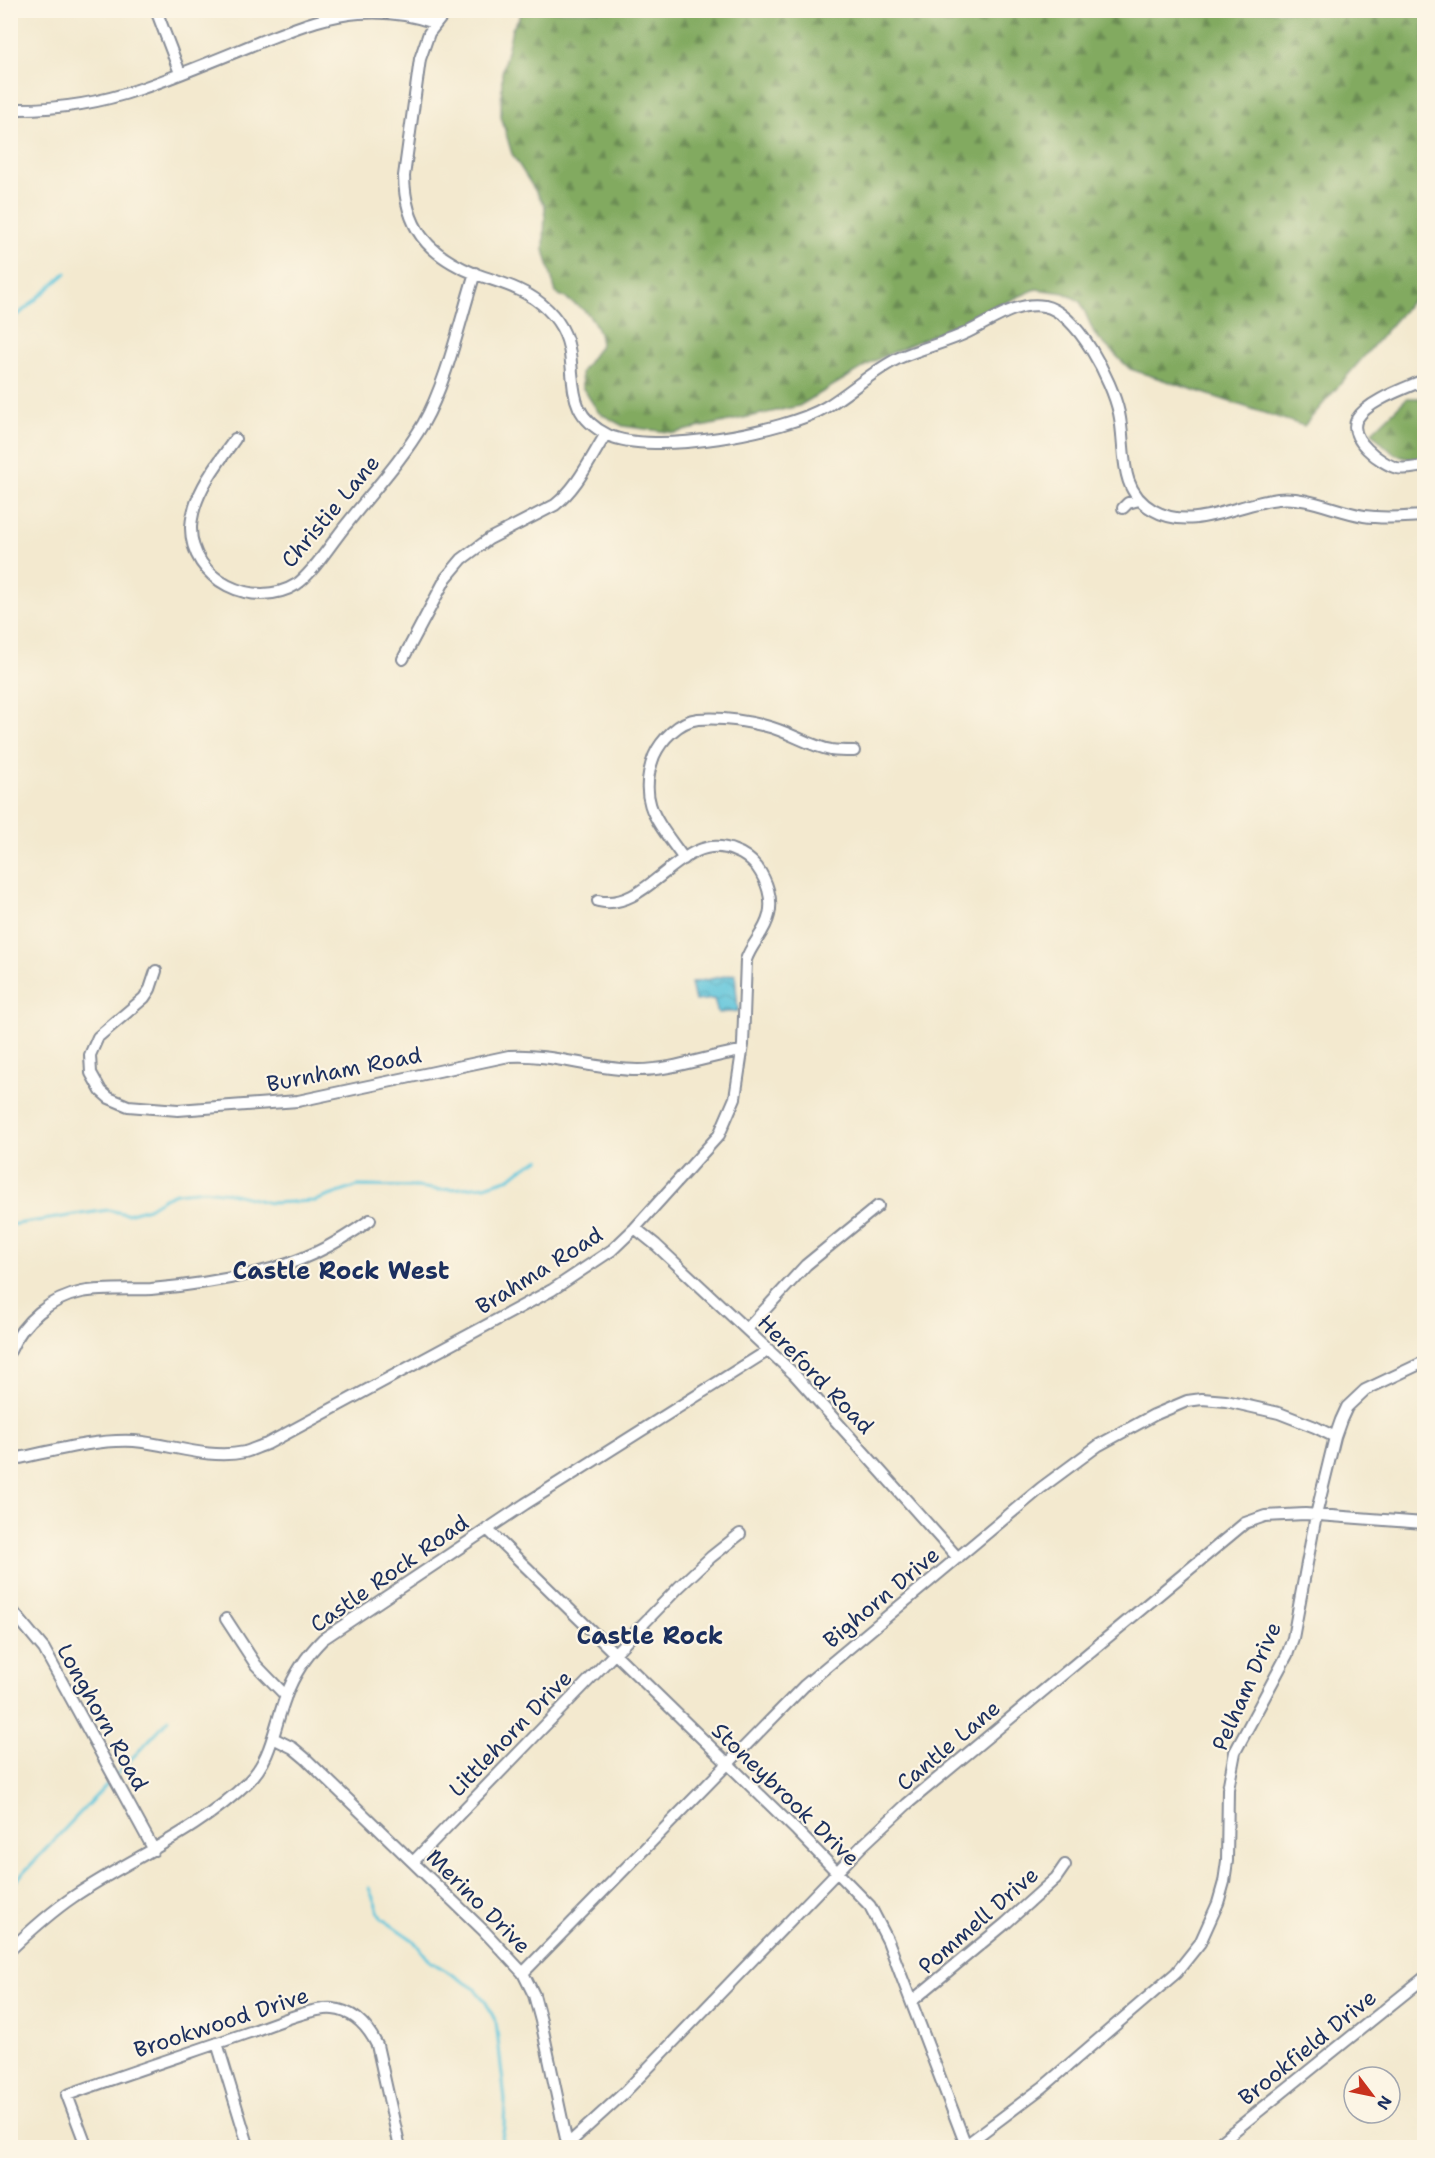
<svg xmlns="http://www.w3.org/2000/svg" width="1435" height="2158" viewBox="0 0 1435 2158" font-family="'Shantell Sans',sans-serif">
<defs>
<pattern id="forest-firs" width="22" height="20" patternUnits="userSpaceOnUse" patternTransform="scale(1.5)"><rect width="22" height="20" fill="#82aa61"/><path d="M5 1l3.5 6h-7zM16 11l3.5 6h-7z" fill="#6a8b53"/></pattern>
<pattern id="water-waves" width="16" height="10" patternUnits="userSpaceOnUse" patternTransform="scale(1.5)"><rect width="16" height="10" fill="#5ec5db"/><path d="M0 5q4-4 8 0t8 0" fill="none" stroke="#4da0b5"/></pattern>
</defs>
<rect width="100%" height="100%" fill="#fcf5e5"/>
<filter id="ink" filterUnits="userSpaceOnUse"><feTurbulence type="fractalNoise" baseFrequency=".0167" numOctaves="2"/><feDisplacementMap in="SourceGraphic" scale="12" xChannelSelector="R" yChannelSelector="G"/><feConvolveMatrix kernelMatrix="1 2 1 2 8 2 1 2 1" color-interpolation-filters="sRGB"/></filter>
<filter id="wash" filterUnits="userSpaceOnUse"><feTurbulence type="fractalNoise" baseFrequency=".008" numOctaves="4" result="noise"/><feDisplacementMap in="SourceGraphic" scale="24" xChannelSelector="R" yChannelSelector="G"/><feGaussianBlur stdDeviation="1.35" result="paint"/><feColorMatrix in="noise" values="0 0 0 0 0 0 0 0 0 0 0 0 0 0 0 0 0 1.4 0 .05"/><feComposite in="paint" operator="in"/></filter>
<g filter="url(#wash)">
<rect width="100%" height="100%" fill="#f3e9cf"/>
<path fill="url(#forest-firs)" stroke="#4e6c60" stroke-width="1.5" d="M523 11H1424V277L1416 296 1304 426 1130 369 1095 335 1080 301 1064 293 1036 289 876 360 799 406 674 433 623 426 599 413 582 387 581 372 601 344C598 315 580 306 556 293L544 250 545 206 512 154 501 117 502 73 512 29Z
M1407 398H1424V459C1398 461 1388 451 1372 432Z"/>
<path fill="url(#water-waves)" stroke="#3c7a9c" stroke-width="1.5" d="M735 974 738 1011 718 1013 714 999 695 1001 691 983Z"/>
<g fill="none" stroke-linecap="round" stroke-linejoin="round">
<path stroke="#5ec5db" stroke-width="3" d="M10 316 18 315 66 273
M10 1225 108 1210 127 1214 148 1208 164 1198 176 1193 204 1190 230 1193 270 1203 315 1201 358 1186 417 1187 440 1190 485 1186 510 1178 520 1170 540 1159
M117 1774 169 1719
M10 1887 112 1779
M369 1888 381 1918 413 1940 430 1961 474 1988 485 2001 496 2022 505 2100 504 2127 500 2148"/>
</g>
</g>
<g filter="url(#ink)">
<g fill="none" stroke-linecap="round" stroke-linejoin="round">
<g stroke="#878c96" stroke-width="14">
<path id="minor" d="M156 10 180 73
M447 10 429 33 420 59 404 176C405 227 427 254 473 273 495 281 516 286 535 299 552 311 565 328 569 348 576 385 566 414 608 435 652 456 785 432 826 407 851 392 872 371 899 358 921 348 946 343 968 332 991 321 1017 301 1044 306 1078 313 1112 381 1119 413 1127 448 1116 489 1153 510 1192 533 1238 503 1278 499 1308 496 1334 511 1364 516 1384 519 1404 517 1424 516
M10 109C56 110 97 104 140 89 183 74 225 56 267 39 296 28 328 15 359 13 385 11 410 14 435 23
M1424 380C1406 388 1367 401 1357 419 1347 438 1381 464 1397 468 1406 470 1416 467 1424 466
M235 439C217 465 193 493 191 527 190 580 254 611 297 584 313 573 333 541 346 525 372 492 402 460 423 424 447 382 460 320 475 273
M1123 508 1128 503 1139 500
M403 659 446 578 462 559 489 539 555 505C578 487 590 459 606 434
M684 859C659 823 636 803 654 756 661 740 679 721 698 719 719 717 746 721 766 726 788 731 809 746 831 750 838 751 846 751 854 751
M156 971 150 989 144 998 98 1037 90 1055 91 1073 101 1091 109 1098 128 1106 178 1110 298 1101 509 1056C552 1053 594 1070 638 1070 674 1070 707 1056 742 1051
M635 1228 656 1245 794 1374 958 1558
M747 1329 806 1265 878 1206
M10 1351C23 1321 51 1298 82 1292 105 1288 128 1290 151 1289 187 1286 224 1280 259 1272 301 1263 336 1245 370 1220
M10 1460C50 1452 93 1439 134 1441 170 1444 208 1460 245 1452 252 1450 260 1446 267 1444L552 1290 612 1250 635 1228 719 1135 735 1098 743 1045 746 960C751 944 765 933 769 915 773 899 767 881 757 867 751 860 744 854 735 851 682 827 650 913 598 901
M487 1529 797 1831 870 1906 888 1941 967 2148
M10 1608 44 1649 154 1850
M226 1619 256 1665 286 1696
M273 1738 293 1748 305 1758 484 1931 523 1973 534 1995 541 2021 568 2148
M413 1862 679 1587 711 1557 740 1534
M10 1950C30 1931 51 1912 73 1897 131 1858 197 1832 248 1782 272 1759 274 1726 286 1696 294 1674 306 1656 323 1639L525 1504 769 1350
M523 1973 805 1685 1041 1488 1099 1445 1154 1415 1187 1401 1202 1399 1226 1401 1279 1413 1315 1427 1335 1437
M912 2001 1006 1923 1056 1878 1065 1865
M217 2043 249 2148
M567 2145 624 2093 862 1846 907 1804 1245 1523 1265 1516 1305 1514 1424 1523
M966 2145 1043 2087 1176 1973 1200 1943 1218 1903 1224 1882 1227 1861 1228 1789 1235 1752 1287 1655 1293 1638 1316 1515 1335 1437 1341 1420 1347 1407 1365 1390 1424 1362
M87 2148 67 2095C128 2073 189 2053 250 2032 271 2025 312 2007 333 2009 355 2011 368 2027 377 2045L400 2148
M1213 2148 1424 1978"/>
</g>
<use href="#minor" stroke="#fff" stroke-width="10"/>
</g>
</g>
<g text-anchor="middle" stroke-width="4.5" stroke-linejoin="round" paint-order="stroke">
<g font-size="22" fill="#1b2f5e" stroke="#fcf5e5">
<text transform="translate(330 511) rotate(-50)" y="8">Christie Lane</text>
<text transform="translate(344 1069) rotate(-11)" y="8">Burnham Road</text>
<text transform="translate(539 1270) rotate(-32)" y="8">Brahma Road</text>
<text transform="translate(816 1374) rotate(46)" y="8">Hereford Road</text>
<text transform="translate(389 1573) rotate(-35)" y="8">Castle Rock Road</text>
<text transform="translate(881 1597) rotate(-40)" y="8">Bighorn Drive</text>
<text transform="translate(1246 1686) rotate(-66)" y="8">Pelham Drive</text>
<text transform="translate(103 1717) rotate(61)" y="8">Longhorn Road</text>
<text transform="translate(510 1733) rotate(-46)" y="8">Littlehorn Drive</text>
<text transform="translate(948 1745) rotate(-40)" y="8">Cantle Lane</text>
<text transform="translate(786 1794) rotate(44)" y="8">Stoneybrook Drive</text>
<text transform="translate(479 1901) rotate(45)" y="8">Merino Drive</text>
<text transform="translate(978 1920) rotate(-41)" y="8">Pommell Drive</text>
<text transform="translate(221 2022) rotate(-18)" y="8">Brookwood Drive</text>
<text transform="translate(1307 2047) rotate(-39)" y="8">Brookfield Drive</text>
</g>
<g font-size="24" font-weight="bold" fill="#1b2f5e" stroke="#fcf5e5">
<text x="341" y="1279">Castle Rock West</text>
<text x="650" y="1644">Castle Rock</text>
</g>
</g>
<rect width="1435" height="2158" fill="none" stroke="#fcf5e5" stroke-width="36"/>
<g transform="translate(1372 2095) rotate(122)"><circle r="28" fill="#fcf5e5" stroke="#a2a6af" stroke-width="1.5"/>
<path d="M0-4.5L10 22L0 15L-10 22Z" fill="#c8321e"/>
<text y="-9" font-size="16" font-weight="bold" text-anchor="middle" fill="#1b2f5e">N</text>
</g>
</svg>
